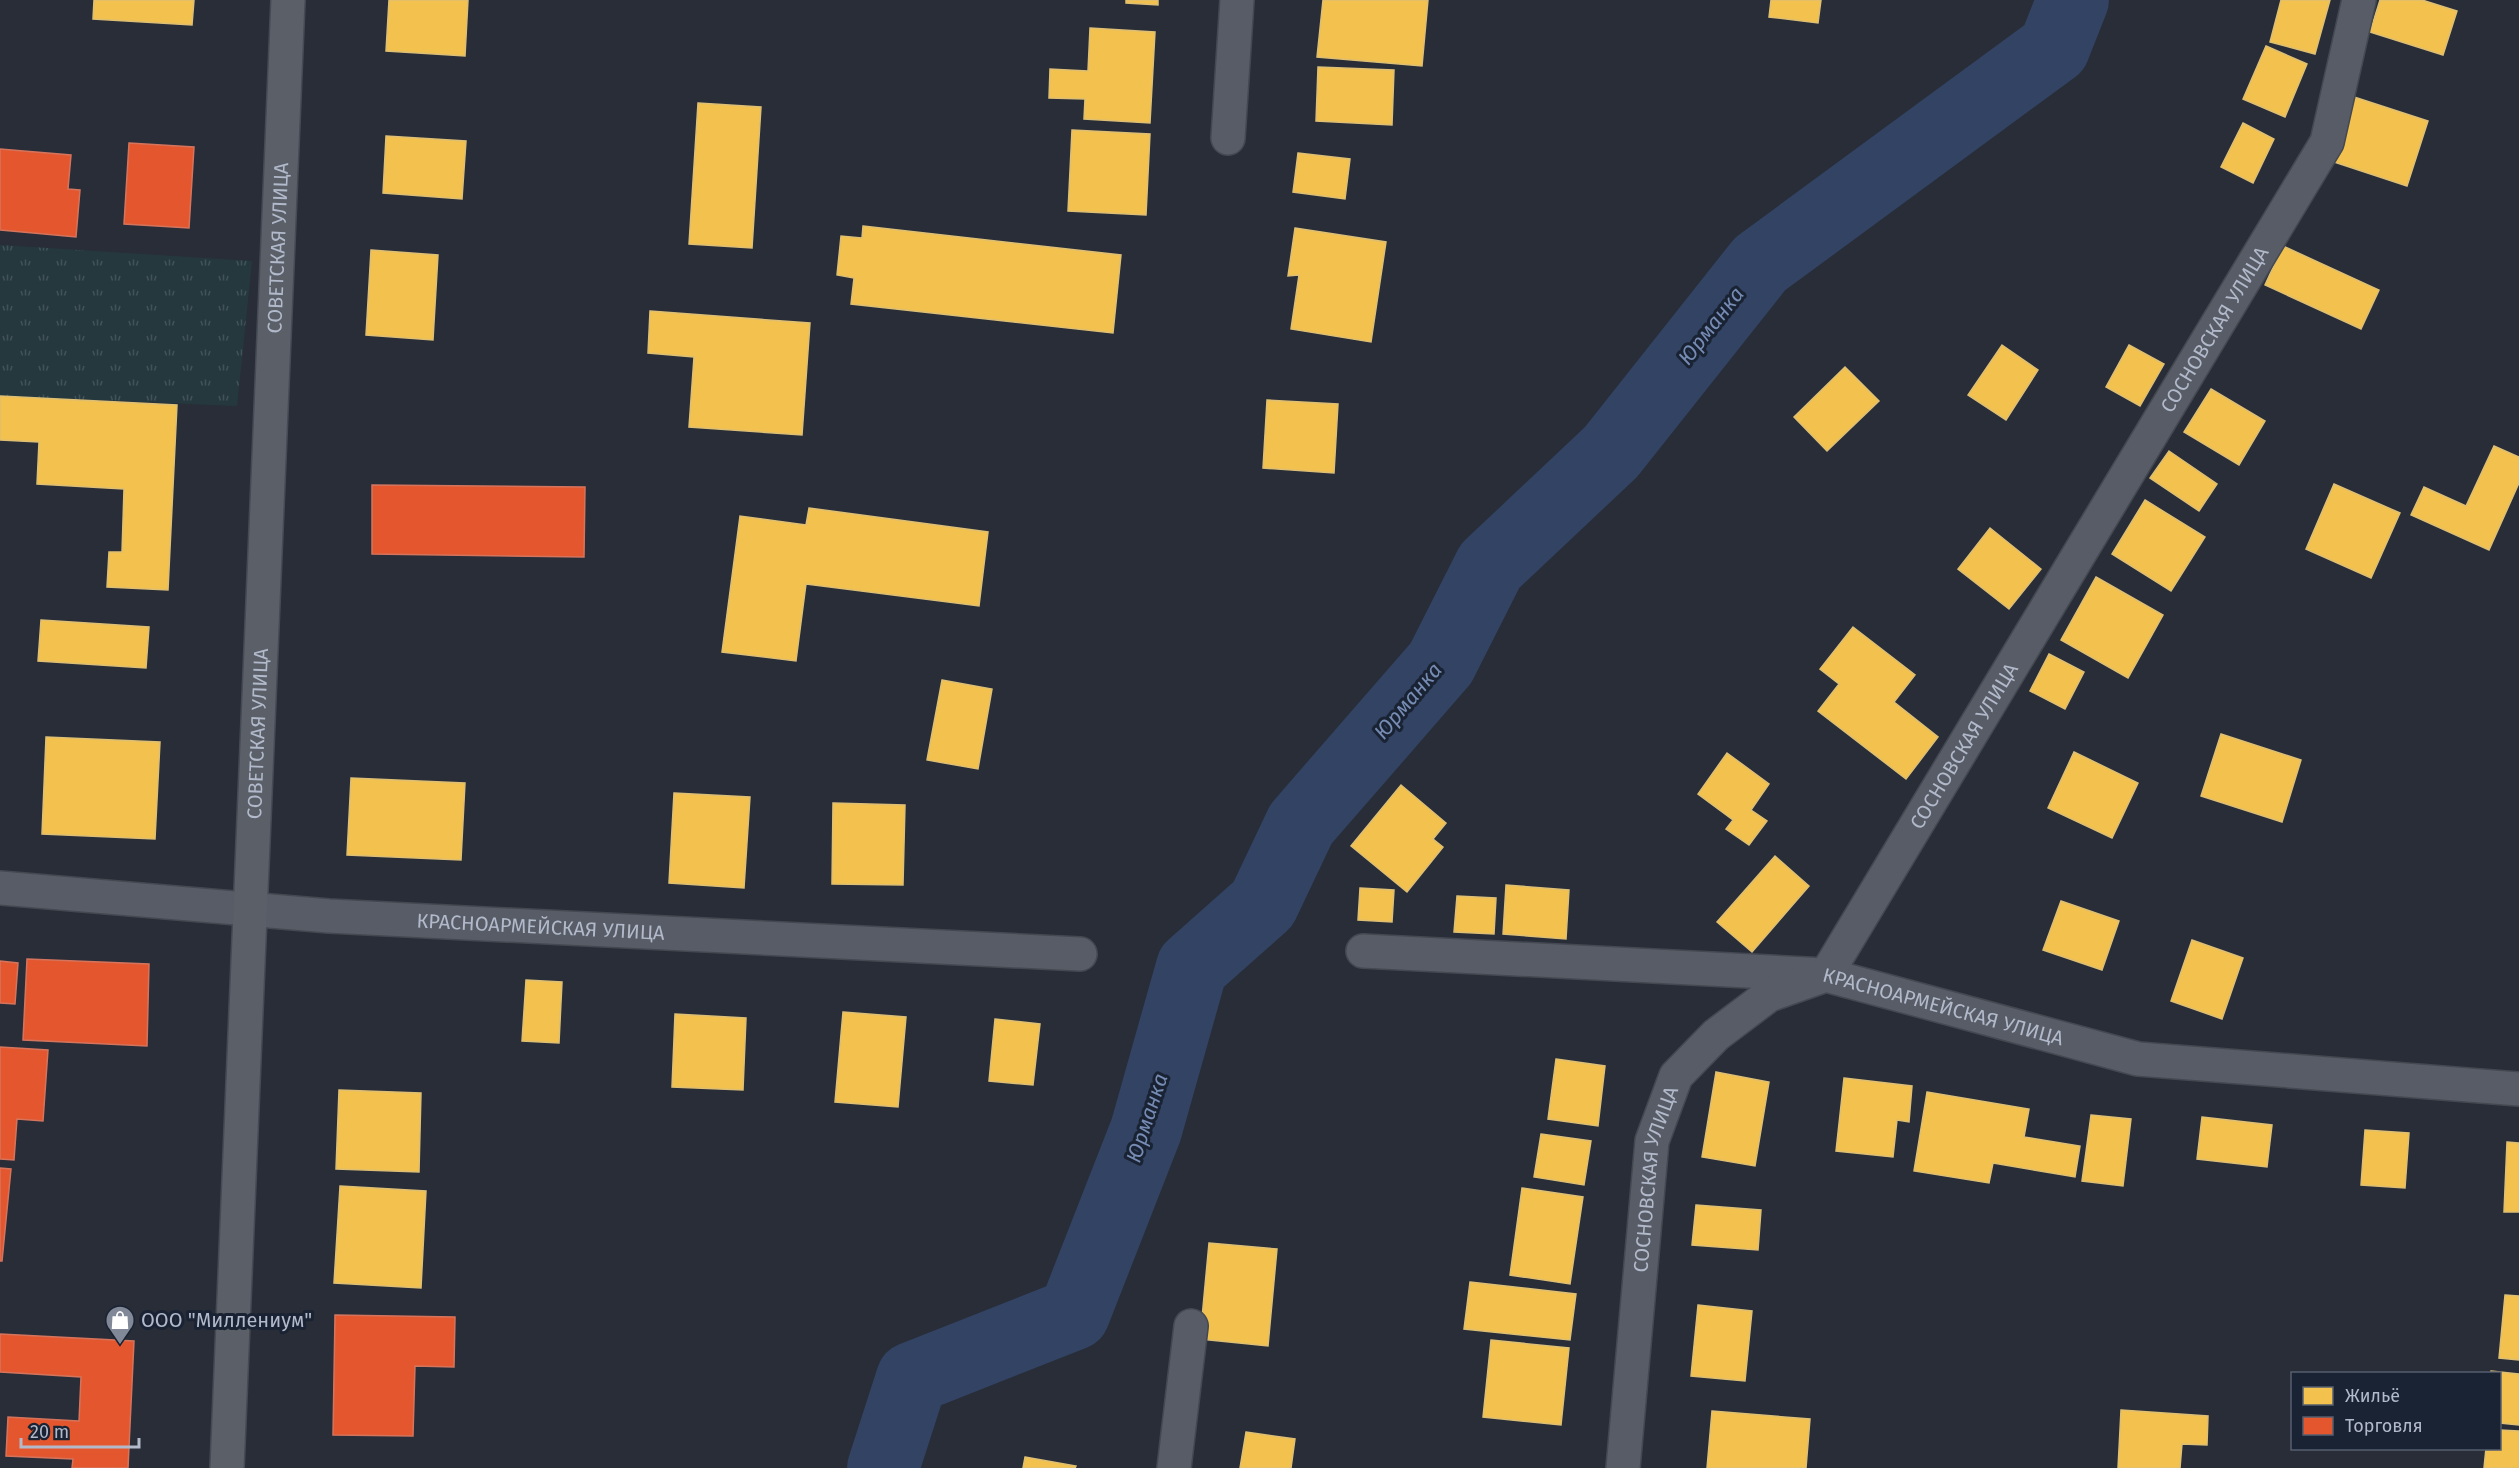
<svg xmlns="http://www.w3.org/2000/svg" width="2519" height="1468" viewBox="0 0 2519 1468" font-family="'Fira Sans',sans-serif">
<defs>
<pattern id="grass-tufts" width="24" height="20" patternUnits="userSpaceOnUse" patternTransform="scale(1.5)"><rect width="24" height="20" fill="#24383e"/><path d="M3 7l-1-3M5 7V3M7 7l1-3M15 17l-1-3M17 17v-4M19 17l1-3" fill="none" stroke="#415359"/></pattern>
</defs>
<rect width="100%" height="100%" fill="#282d38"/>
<path fill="url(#grass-tufts)" d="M0 245 252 261 237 406 0 396Z"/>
<path fill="#f2c14e" stroke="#debf73" stroke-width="1.5" d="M94 0H194L192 25 93 19Z
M389 0H468L465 56 386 51Z
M1126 0H1158V5L1126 3Z
M1323 0H1428L1422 66 1317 57Z
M1771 0H1821L1818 23 1769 17Z
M2281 0H2330L2315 54 2270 42Z
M2380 0H2422L2457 11 2443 55 2370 32Z
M1090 28 1155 32 1150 123 1084 119 1085 99 1049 98 1050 69 1088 71Z
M2266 46 2307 64 2285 117 2243 99Z
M1318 67 1394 70 1392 125 1316 121Z
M2348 95 2428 121 2407 186 2328 160Z
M698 103 761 107 752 248 689 244Z
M2243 123 2274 139 2253 183 2221 167Z
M1072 130 1150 134 1146 215 1068 211Z
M386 136 466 141 462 199 383 193Z
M1298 153 1350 159 1345 199 1293 192Z
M863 226 1121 255 1113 333 851 304 854 278 837 275 841 236 862 238Z
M1295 228 1386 242 1371 342 1291 329 1299 275 1288 276Z
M2283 246 2379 290 2361 329 2265 285Z
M371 250 438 255 433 340 366 335Z
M650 311 810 323 802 435 689 427 694 357 648 353Z
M2002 345 2038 370 2006 420 1968 395Z
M2129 345 2164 364 2140 406 2106 387Z
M1845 367 1879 401 1827 451 1794 417Z
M2211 389 2265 421 2239 465 2184 432Z
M0 396 177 405 168 590 107 587 109 552H122L124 489 37 484 39 442 0 440Z
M1267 400 1338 404 1334 473 1263 468Z
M2494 446 2519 457V483L2489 550 2411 515 2424 487 2466 506Z
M2169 451 2217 484 2199 511 2150 478Z
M2334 484 2400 513 2371 578 2306 549Z
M2145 500 2205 537 2171 591 2112 554Z
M809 508 988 532 979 606 806 584 796 661 722 652 740 516 806 525Z
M1990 528 2041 569 2009 609 1958 569Z
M2096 577 2163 615 2128 678 2061 640Z
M41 620 149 627 146 668 38 661Z
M1853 627 1915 675 1894 702 1938 737 1906 779 1818 711 1839 684 1820 669Z
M2049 654 2084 672 2065 709 2030 691Z
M942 680 992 689 978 769 927 760Z
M2221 734 2301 760 2282 822 2201 796Z
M46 737 160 742 155 839 42 834Z
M2074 752 2138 783 2112 838 2048 808Z
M1727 753 1769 784 1751 810 1767 821 1749 845 1726 829 1733 820 1698 794Z
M351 778 465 783 461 860 347 855Z
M1401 785 1446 823 1433 839 1443 847 1407 892 1351 846Z
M674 793 750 797 744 888 669 883Z
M833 803 905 805 903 885 832 884Z
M1775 856 1809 886 1752 952 1717 922Z
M1506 885 1569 890 1566 939 1503 934Z
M1360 888 1394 890 1392 922 1358 920Z
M1457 896 1496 898 1494 934 1454 932Z
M2061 901 2119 921 2102 970 2043 950Z
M2192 940 2243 958 2222 1019 2171 1001Z
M526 980 562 982 559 1043 522 1041Z
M843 1012 906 1017 898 1107 835 1102Z
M675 1014 746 1018 743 1090 672 1087Z
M995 1019 1040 1024 1033 1085 989 1081Z
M1556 1059 1605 1066 1598 1126 1548 1119Z
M1716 1072 1769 1082 1755 1166 1702 1157Z
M1844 1078 1912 1086 1909 1122 1897 1120 1893 1157 1836 1151Z
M339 1090 421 1093 419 1172 336 1169Z
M1927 1092 2029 1109 2024 1137 2080 1146 2075 1177 1993 1163 1989 1183 1914 1171Z
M2091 1115 2131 1119 2123 1186 2082 1181Z
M2202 1117 2272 1125 2267 1167 2197 1159Z
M2365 1130 2409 1133 2405 1188 2361 1185Z
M1541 1134 1591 1141 1584 1185 1534 1177Z
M2507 1142 2519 1143V1212H2504Z
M340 1186 426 1191 421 1288 334 1283Z
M1522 1188 1583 1197 1570 1284 1510 1275Z
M1696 1205 1761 1210 1758 1250 1692 1245Z
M1209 1243 1277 1249 1268 1346 1200 1339Z
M1470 1282 1576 1294 1570 1340 1464 1329Z
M2505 1295 2519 1296V1360L2499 1358Z
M1698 1305 1752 1311 1745 1381 1691 1376Z
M1491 1340 1569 1348 1561 1425 1483 1417Z
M2491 1371 2519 1374V1425L2500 1423V1374H2490Z
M2121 1410 2208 1416 2207 1445 2182 1444 2180 1468H2118Z
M1712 1411 1810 1419 1806 1468H1707Z
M2500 1430 2519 1431V1468H2484L2486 1448H2500Z
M1246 1432 1295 1439 1291 1468H1240Z
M1025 1457 1076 1466 1075 1468H1023Z"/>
<path fill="#e4572e" stroke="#d5745d" stroke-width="1.5" d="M129 143 194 147 189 228 124 224Z
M0 149 71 155 68 189 80 190 76 237 0 230Z
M372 485 585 487 584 557 372 554Z
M27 959 149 964 147 1046 23 1040Z
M0 961 18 963 15 1004 0 1003Z
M0 1047 48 1050 43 1121 17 1119 14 1160 0 1159Z
M0 1168 11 1169 2 1261H0Z
M335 1315 455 1317 454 1367 415 1366 413 1436 333 1435Z
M0 1334 134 1341 128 1468H72L73 1459 6 1456 8 1417 79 1421 81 1377 0 1372Z"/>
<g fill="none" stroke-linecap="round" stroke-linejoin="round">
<path stroke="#324363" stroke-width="72" d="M883 1468 912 1378 1074 1314 1146 1130 1192 967 1263 904 1301 824 1441 663 1490 566 1611 452 1760 264 2054 48 2073 0"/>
<g stroke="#444851" stroke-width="36">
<g id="minor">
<path d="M1228 138 1237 0"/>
<path id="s1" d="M0 888 329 916 1080 954"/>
<path id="s2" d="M1363 951 1826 975 2138 1059 2519 1089"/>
<path d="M1174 1468 1191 1326"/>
<path id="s3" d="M1623 1468 1652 1141 1676 1076 1716 1035 1769 995 1826 975 2327 142 2359 0"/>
</g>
</g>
<g stroke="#454a54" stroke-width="36">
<g id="major">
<path id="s4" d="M227 1468 288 0"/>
</g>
</g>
<use href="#minor" stroke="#585c66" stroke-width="33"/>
<use href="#major" stroke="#5a5f68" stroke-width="33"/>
</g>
<defs>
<g id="shop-pin" transform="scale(1.5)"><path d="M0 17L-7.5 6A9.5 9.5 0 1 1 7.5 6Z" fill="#818897" stroke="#1a2333"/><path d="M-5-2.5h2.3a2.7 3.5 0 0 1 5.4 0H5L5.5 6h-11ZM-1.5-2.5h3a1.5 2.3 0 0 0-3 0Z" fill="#fff"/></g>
</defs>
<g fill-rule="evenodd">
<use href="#shop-pin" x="120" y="1320"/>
</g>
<g text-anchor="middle" stroke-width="6" stroke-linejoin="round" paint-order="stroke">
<g font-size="20" fill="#b1b9ca" stroke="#1a2333">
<text dy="7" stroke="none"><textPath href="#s4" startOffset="1221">СОВЕТСКАЯ УЛИЦА</textPath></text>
<text dy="7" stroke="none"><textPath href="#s3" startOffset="1335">СОСНОВСКАЯ УЛИЦА</textPath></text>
<text dy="7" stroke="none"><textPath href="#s4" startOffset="735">СОВЕТСКАЯ УЛИЦА</textPath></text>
<text dy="7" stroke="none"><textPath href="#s3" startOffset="849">СОСНОВСКАЯ УЛИЦА</textPath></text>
<text dy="7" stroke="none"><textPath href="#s1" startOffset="542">КРАСНОАРМЕЙСКАЯ УЛИЦА</textPath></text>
<text dy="7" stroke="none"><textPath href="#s2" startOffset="585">КРАСНОАРМЕЙСКАЯ УЛИЦА</textPath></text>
<text dy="7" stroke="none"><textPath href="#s3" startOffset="291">СОСНОВСКАЯ УЛИЦА</textPath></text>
</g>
<g font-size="20" fill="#b1b9ca" stroke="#1a2333" text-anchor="start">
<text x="141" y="1327">ООО "Миллениум"</text>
</g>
<g font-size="21" font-style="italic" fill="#768cb4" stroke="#1a2333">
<text transform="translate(1711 326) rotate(-52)" y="7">Юрманка</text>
<text transform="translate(1408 701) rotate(-50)" y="7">Юрманка</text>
<text transform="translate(1147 1118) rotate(-72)" y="7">Юрманка</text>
</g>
</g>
<rect x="2291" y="1372" width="210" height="78" fill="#1a2333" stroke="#565f6f" stroke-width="1.5"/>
<rect x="2303" y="1387" width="30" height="18" fill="#f2c14e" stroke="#565f6f" stroke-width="1.5"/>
<text x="2345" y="1402" font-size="18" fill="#b1b9ca">Жильё</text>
<rect x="2303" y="1417" width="30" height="18" fill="#e4572e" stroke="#565f6f" stroke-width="1.5"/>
<text x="2345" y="1432" font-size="18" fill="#b1b9ca">Торговля</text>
<path d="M21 1438v9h118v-9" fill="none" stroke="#b1b9ca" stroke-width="3"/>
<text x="30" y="1438" font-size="18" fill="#b1b9ca" stroke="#1a2333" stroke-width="4.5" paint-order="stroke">20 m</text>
</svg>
